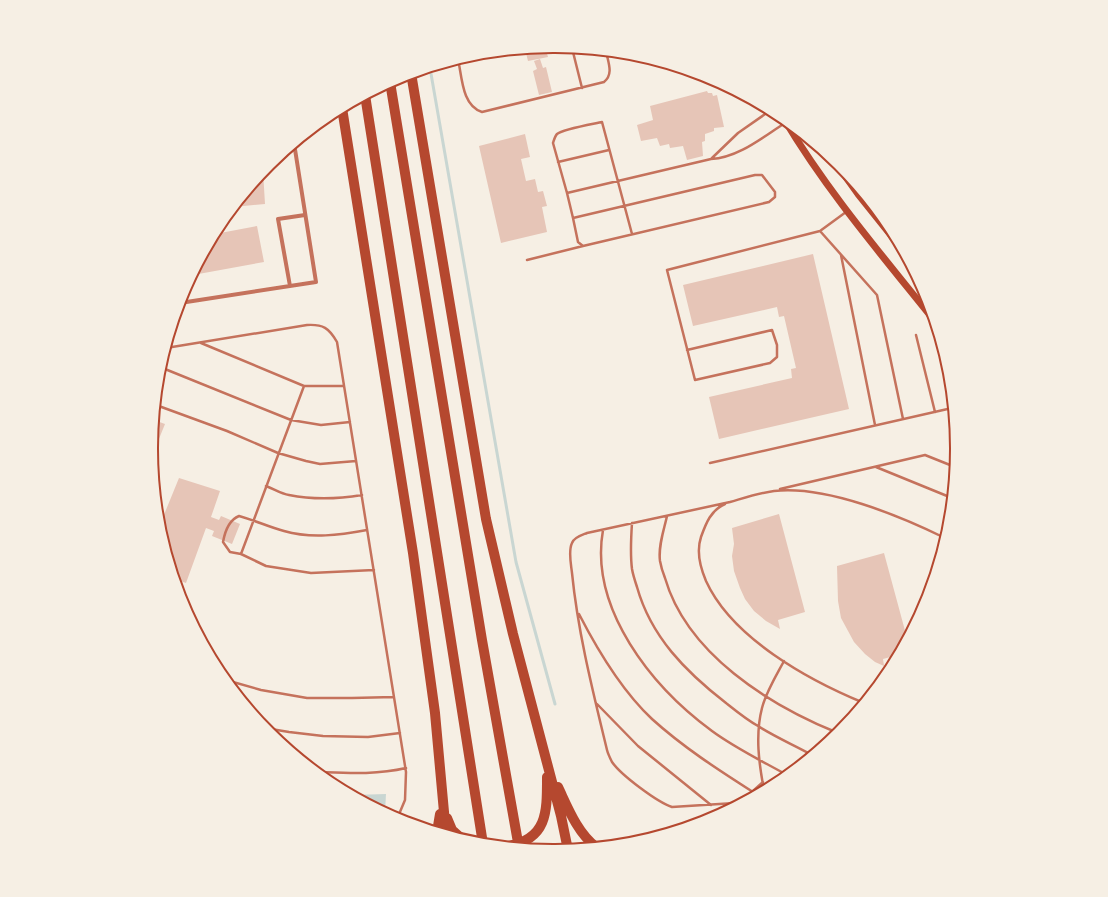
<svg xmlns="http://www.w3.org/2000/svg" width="1108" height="897" viewBox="0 0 1108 897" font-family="Merriweather,serif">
<rect width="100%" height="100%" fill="#f6efe4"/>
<path fill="#c9d6d2" d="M386 794 385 812 353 795Z"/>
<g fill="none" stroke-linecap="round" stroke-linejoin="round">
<path stroke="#c9d6d2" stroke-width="3" d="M430 68 516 562 555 704"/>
</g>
<path fill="#e6c5b7" d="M545 47 548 57 528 61 525 49Z
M540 59 543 68 546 67 552 92 539 95 533 71 537 69 534 61Z
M707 91 708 93H712L713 96 717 95 724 127 714 128V131L705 134V141L702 142 703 156 687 160 683 146 670 148 669 144 660 146 657 138 641 141 637 125 653 120 650 106Z
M525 134 530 157 521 159 526 181 535 179 538 192 543 191 547 206 542 207 547 232 501 243 479 146Z
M263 171 265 204 234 207 238 202Z
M257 226 264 262 193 275 215 234Z
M813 254 849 409 719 439 709 397 792 378 791 369 796 368 784 316 779 317 777 307 693 326 683 285Z
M154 420 165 424 152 456V448Z
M179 478 220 491 211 517 219 520 221 516 240 524 232 544 212 536 214 531 206 528 186 583 175 579 159 527Z
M779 514 805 612 778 620 780 629 766 621 754 611 745 599 740 588 734 571 732 556 734 544 732 528Z
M884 553 907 638 898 655 883 659 884 666 875 662 865 654 854 642 841 618 838 601 837 566Z"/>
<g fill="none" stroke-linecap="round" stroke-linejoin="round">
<path stroke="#c5725c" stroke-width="2.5" d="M572 48 582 88
M458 59C462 77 462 106 482 112L604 82C614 74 608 62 606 51
M712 158 738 133 771 110
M558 162 609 150
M567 193 553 143C554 140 555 136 557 134 563 129 593 124 602 122L632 234
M573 218 578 242 583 246 769 202 775 197V192L762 175H755L573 218 567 193 711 159C738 158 763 137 785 123
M820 231 877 295 903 419
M841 255 875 425
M527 260 583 246
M916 335 935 412
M201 343 304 386H344
M166 348 307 325C323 324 329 328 337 342L406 772 405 800 397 819
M687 350 772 330 777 345V357L770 363 695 380 667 270 820 231 846 212
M160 367 291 420 321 425 350 422
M304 386 241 554 266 566 311 573 374 570
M156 405 227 431 278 453 306 461 320 464 356 461
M710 463 952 408
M876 467 952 498
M266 486C274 489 281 494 289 495 314 500 338 499 362 495
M780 489 925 455 955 467
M730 502 587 533C582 535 574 537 572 543 568 551 571 564 572 573 578 633 593 692 607 750 608 754 610 758 612 762 621 775 657 802 672 807L735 803 743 800 763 782
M730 502C744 498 759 493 774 491 826 485 900 516 945 538
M725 504C711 510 706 523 701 537 696 552 700 567 706 581 732 638 808 680 864 703
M667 516C664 530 658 546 660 561 661 567 663 573 665 578 687 654 769 705 838 733
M632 523C631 538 630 554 632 569 633 575 635 581 637 587 651 637 686 672 726 703 736 711 747 720 758 726 775 737 794 745 812 755
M603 530C589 609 652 687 712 731 735 748 762 761 787 775
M241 554 230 552 223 542C225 531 229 520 239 516 254 520 269 527 284 531 311 539 340 535 367 530
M579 614C598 651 621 690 652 719 683 747 717 769 753 792
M226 680 261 690 307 698H352L394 697
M597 704 638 746 711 805
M265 728 289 732 323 736 368 737 400 733
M317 772C347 773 376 775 406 768
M764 790C759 764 755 735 762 708 766 692 776 676 784 661"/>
<path stroke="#c5725c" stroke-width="4" d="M290 286 278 219 305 215
M180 303 316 282 294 143"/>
<path stroke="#b5482f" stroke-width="7" d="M784 119C827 191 881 254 933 319
M833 159 858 194 902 249"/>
<path stroke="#b5482f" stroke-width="10" d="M411 73 486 519 513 634 561 816 568 850
M390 82 482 640 519 848
M365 95 483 844
M342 108 413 553 435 713 446 834
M558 787C568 808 577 832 596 847
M447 818 452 830 462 839
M437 832 440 814
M508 846C548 839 547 811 547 777"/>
</g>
<path d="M0 0H1108V897H0ZM553 53H555A395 395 0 0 1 950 448V449A395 395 0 0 1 555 844H553A395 395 0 0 1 158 449V448A395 395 0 0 1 553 53Z" fill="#f6efe4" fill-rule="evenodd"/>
<path fill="none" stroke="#b5482f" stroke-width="2" d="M553 53H555A395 395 0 0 1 950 448V449A395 395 0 0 1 555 844H553A395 395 0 0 1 158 449V448A395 395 0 0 1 553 53Z"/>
</svg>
